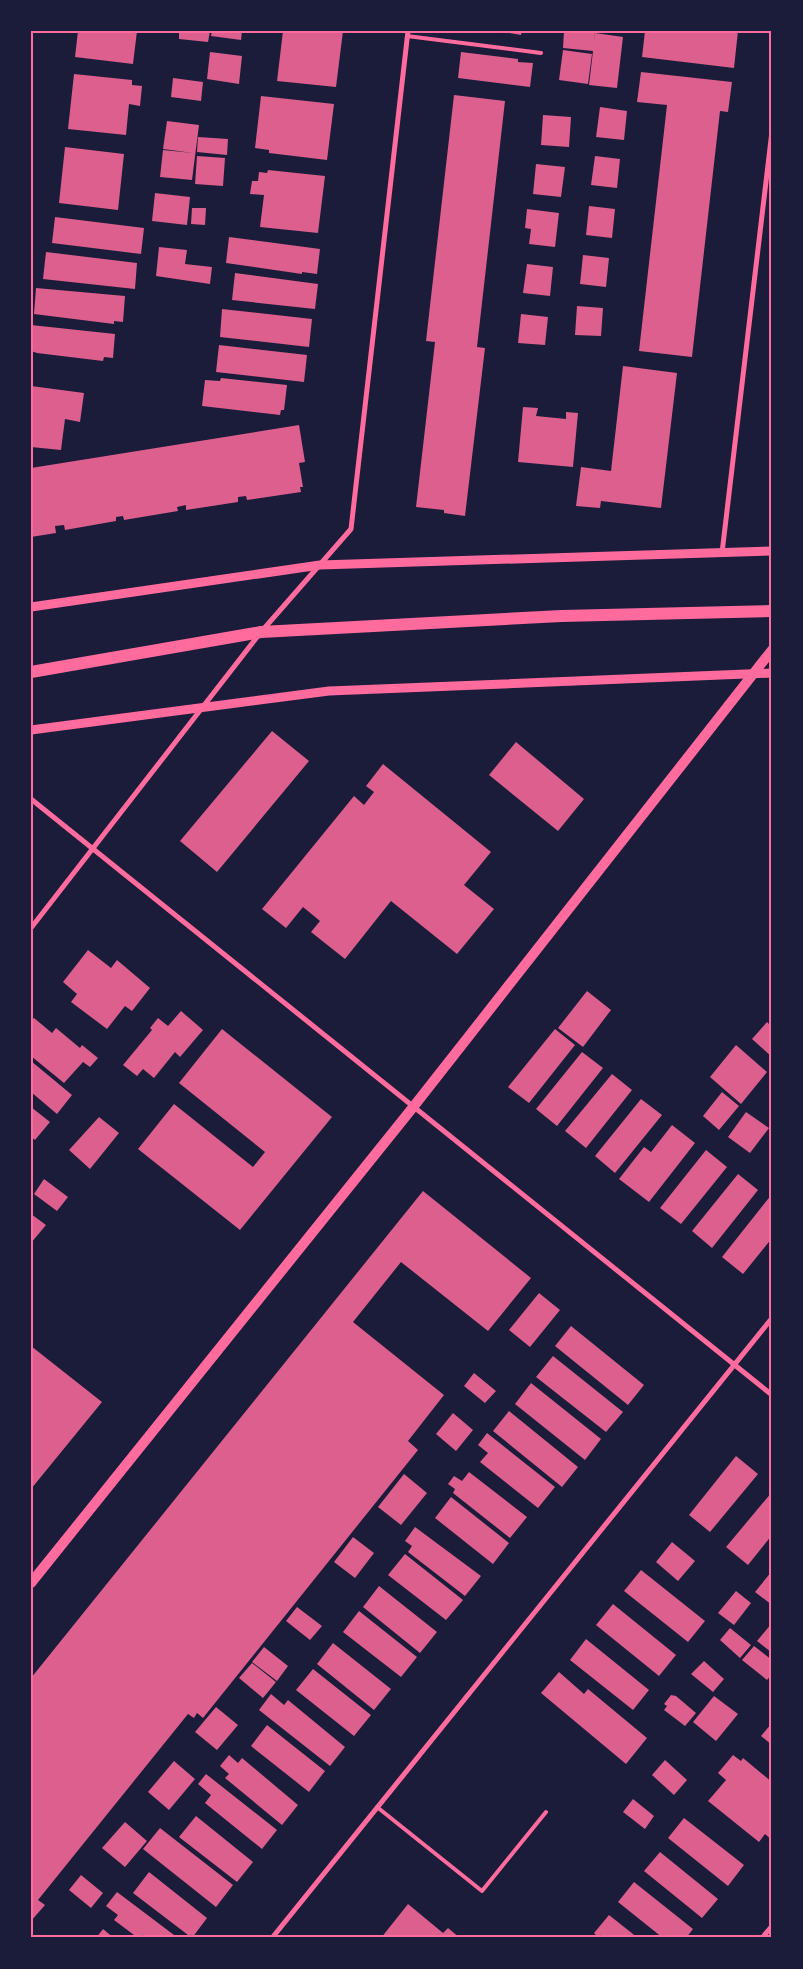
<svg xmlns="http://www.w3.org/2000/svg" width="803" height="1969" viewBox="0 0 803 1969" font-family="Montserrat,sans-serif">
<rect width="100%" height="100%" fill="#1b1b3a"/>
<path fill="#dd5f8e" d="M78 31H137L133 64 75 57Z
M179 31H210L208 42 179 39Z
M212 31H242L241 40 211 36Z
M283 31H343L336 87 277 81Z
M498 31H522L521 35Z
M564 31H595L594 41 595 33 623 37 617 88 589 85 593 51 563 48Z
M645 31H738L734 68 642 57Z
M563 50 592 54 588 84 559 80Z
M210 52 242 56 239 84 207 79Z
M461 52 518 59V62L533 63 530 87 458 78Z
M641 72 732 82 728 112 720 111 692 357 639 351 667 105 637 102Z
M74 74 132 80V85L142 86 140 106 129 104 126 135 68 129Z
M173 78 203 82 201 101 171 97Z
M454 95 505 101 477 347 485 348 465 516 444 513V510L416 507 435 342 426 341Z
M261 96 334 104 327 160 269 153V150L255 148Z
M600 107 627 111 624 140 596 137Z
M543 115 571 117 569 147 541 145Z
M167 121 199 125 192 180 160 177 163 150 193 153 163 149Z
M198 137 228 139 227 155 197 152Z
M65 147 124 154 118 210 59 203Z
M197 156 225 158 223 186 195 184Z
M595 156 620 159 617 188 591 185Z
M536 164 565 167 561 197 533 194Z
M268 170 325 176 318 233 260 227 264 195 250 194 252 181H258L259 172 267 173Z
M155 193 190 197 187 225 152 221Z
M589 206 615 209 612 238 586 235Z
M192 208H206L205 225 191 224Z
M527 209 559 213 555 247 529 244 531 229 525 228Z
M55 217 144 228 141 254 52 243Z
M229 237 320 249 317 274 302 272V274L226 263Z
M159 247 187 250 185 264 212 267 210 284 156 276Z
M46 252 137 263 135 289 43 279Z
M583 255 609 258 606 287 580 284Z
M527 264 553 267 550 296 523 293Z
M235 273 318 284 315 309 232 300Z
M36 288 125 296 123 322 114 321V324L34 314Z
M577 306 603 308 601 336 575 335Z
M222 309 312 319 309 347 220 337Z
M521 314 548 317 545 345 518 343Z
M31 325 115 334 113 358 104 357 103 361 37 353 31 351Z
M219 345 307 355 304 382 216 372Z
M623 366 677 373 661 508 601 501 600 508 576 506 581 467 611 471Z
M221 378 287 385 284 410H281L280 415 202 406 205 380 220 381Z
M31 386 84 393 80 422 65 419 61 450 31 447Z
M523 407 538 408 536 416 566 419V412L578 413 573 467 518 462Z
M299 425 305 462 299 463 303 487H300L301 492 247 500 246 496 238 497V502L186 510V505L177 507 178 511 124 520 123 516 116 517V521L65 530 64 525 55 526 56 533 31 537V468Z
M272 731 309 761 217 872 180 841Z
M516 742 584 799 558 831 489 775Z
M383 764 491 852 464 885 494 909 457 954 391 901 345 959 311 932 320 921 303 907 286 928 262 909 354 796 364 805 374 792 366 786Z
M88 950 111 968 117 960 150 988 132 1011 125 1006 107 1029 71 1002 77 994 63 982Z
M587 991 611 1010 583 1047 558 1028Z
M181 1011 203 1030 180 1057 175 1052 154 1078 143 1069 137 1076 123 1065 152 1030 150 1028 158 1018 168 1026Z
M34 1018 52 1033 56 1028 80 1048 82 1045 98 1058 90 1067 83 1062 64 1083 31 1056V1021Z
M767 1022 772 1027V1057L752 1039Z
M222 1029 332 1117 240 1230 138 1149 174 1104 253 1167 265 1152 179 1083Z
M555 1029 575 1045 529 1103 508 1087Z
M736 1045 767 1072 741 1104 710 1077Z
M582 1052 603 1068 557 1126 536 1109Z
M31 1061 72 1095 57 1114 31 1092Z
M612 1074 632 1090 586 1148 565 1131Z
M722 1092 739 1106 719 1130 703 1116Z
M641 1099 662 1115 615 1173 595 1156Z
M31 1107 50 1122 35 1140 31 1137Z
M746 1112 769 1128 750 1153 728 1137Z
M99 1117 119 1133 90 1169 69 1150Z
M672 1125 695 1143 649 1202 619 1179 644 1147 651 1152Z
M706 1150 727 1167 681 1224 660 1208Z
M738 1174 758 1190 712 1248 692 1231Z
M44 1179 68 1197 57 1211 34 1194Z
M423 1191 531 1278 488 1331 401 1262 353 1322 444 1395 408 1441 418 1450 203 1718 197 1713 194 1718 188 1714 38 1900 45 1905 31 1921V1678Z
M772 1194V1238L743 1274 722 1257Z
M31 1214 46 1225 31 1243Z
M539 1293 560 1310 530 1347 509 1330Z
M571 1326 644 1385 628 1405 555 1346Z
M31 1346 102 1402 31 1489Z
M553 1356 623 1412 606 1432 536 1377Z
M474 1373 496 1391 485 1403 464 1386Z
M531 1383 601 1439 585 1460 515 1404Z
M509 1411 578 1467 562 1487 493 1431Z
M453 1413 473 1430 456 1451 436 1434Z
M487 1433 555 1487 538 1508 480 1462 488 1453 478 1445Z
M736 1456 758 1474 710 1532 689 1515Z
M469 1472 527 1517 510 1538 453 1493 455 1489 448 1484 454 1476 462 1481Z
M404 1474 427 1493 401 1525 378 1507Z
M772 1492V1535L748 1565 726 1547Z
M451 1497 509 1543 493 1564 435 1518Z
M415 1527 481 1576 465 1596 408 1552 412 1546 405 1541Z
M353 1537 374 1553 355 1578 334 1562Z
M672 1542 695 1561 678 1581 656 1562Z
M405 1554 463 1600 446 1620 388 1575Z
M641 1570 705 1621 688 1642 624 1591Z
M772 1571V1605L755 1592Z
M379 1586 437 1632 420 1653 363 1607Z
M736 1591 751 1603 734 1625 718 1613Z
M613 1604 676 1655 659 1676 596 1625Z
M297 1607 322 1626 310 1640 286 1621Z
M359 1611 417 1657 401 1677 343 1632Z
M772 1623V1651L771 1652 757 1641Z
M730 1628 751 1645 740 1658 720 1640Z
M586 1639 649 1690 633 1710 570 1660Z
M333 1643 391 1689 374 1710 317 1664Z
M754 1646 772 1660V1674L767 1680 742 1660Z
M264 1647 288 1666 277 1681 252 1662Z
M704 1661 724 1679 713 1692 691 1674Z
M252 1663 276 1682 263 1698 239 1678Z
M313 1669 371 1715 354 1736 296 1690Z
M559 1672 584 1694 588 1689 647 1738 626 1764 541 1693Z
M271 1694 284 1705 288 1700 345 1747 330 1766 259 1710Z
M671 1695 676 1696 696 1713 685 1726 664 1710 667 1706 664 1704Z
M714 1696 738 1714 716 1741 693 1722Z
M216 1707 238 1725 217 1750 195 1732Z
M772 1723V1745L761 1736Z
M267 1725 325 1771 309 1792 251 1746Z
M229 1755 238 1763 242 1758 298 1805 282 1825 225 1778 229 1774 220 1766Z
M733 1755 741 1761 743 1758 772 1782V1840L765 1834 759 1842 708 1801 726 1780 718 1773Z
M665 1760 687 1780 674 1795 652 1775Z
M174 1761 195 1779 169 1810 148 1792Z
M206 1774 277 1830 262 1849 205 1803 211 1795 198 1784Z
M633 1799 654 1816 645 1829 623 1812Z
M196 1816 253 1862 237 1882 179 1837Z
M684 1818 744 1865 728 1886 668 1838Z
M125 1822 147 1841 125 1867 102 1848Z
M160 1828 233 1885 216 1907 143 1849Z
M660 1852 718 1899 702 1918 644 1871Z
M149 1872 207 1918 192 1938 133 1893Z
M81 1875 103 1893 91 1908 69 1890Z
M634 1882 693 1929 686 1938H663L618 1902Z
M117 1892 178 1938H138L114 1920 118 1915 106 1906Z
M408 1904 443 1933 448 1928 460 1938H381Z
M609 1915 638 1938H599L594 1933Z
M103 1929 114 1938H96Z"/>
<g fill="none" stroke-linecap="round" stroke-linejoin="round">
<path stroke="#ff6b9d" stroke-width="4" d="M407 36 541 53
M377 1807 482 1891 546 1812"/>
<path stroke="#ff6b9d" stroke-width="5" d="M722 553 772 131
M31 799 772 1395
M31 928 261 632 351 529 408 31
M272 1938 772 1318
M762 1938 772 1926"/>
<path stroke="#ff6b9d" stroke-width="9" d="M31 607 320 565 772 551
M31 730 329 691 772 673"/>
<path stroke="#ff6b9d" stroke-width="10" d="M31 1583 414 1106 772 650"/>
<path stroke="#ff6b9d" stroke-width="12" d="M31 672 261 632 561 616 772 611"/>
</g>
<rect width="803" height="1969" fill="none" stroke="#1b1b3a" stroke-width="65"/>
<rect x="32" y="32" width="738" height="1904" fill="none" stroke="#ff6b9d" stroke-width="2"/>
</svg>
